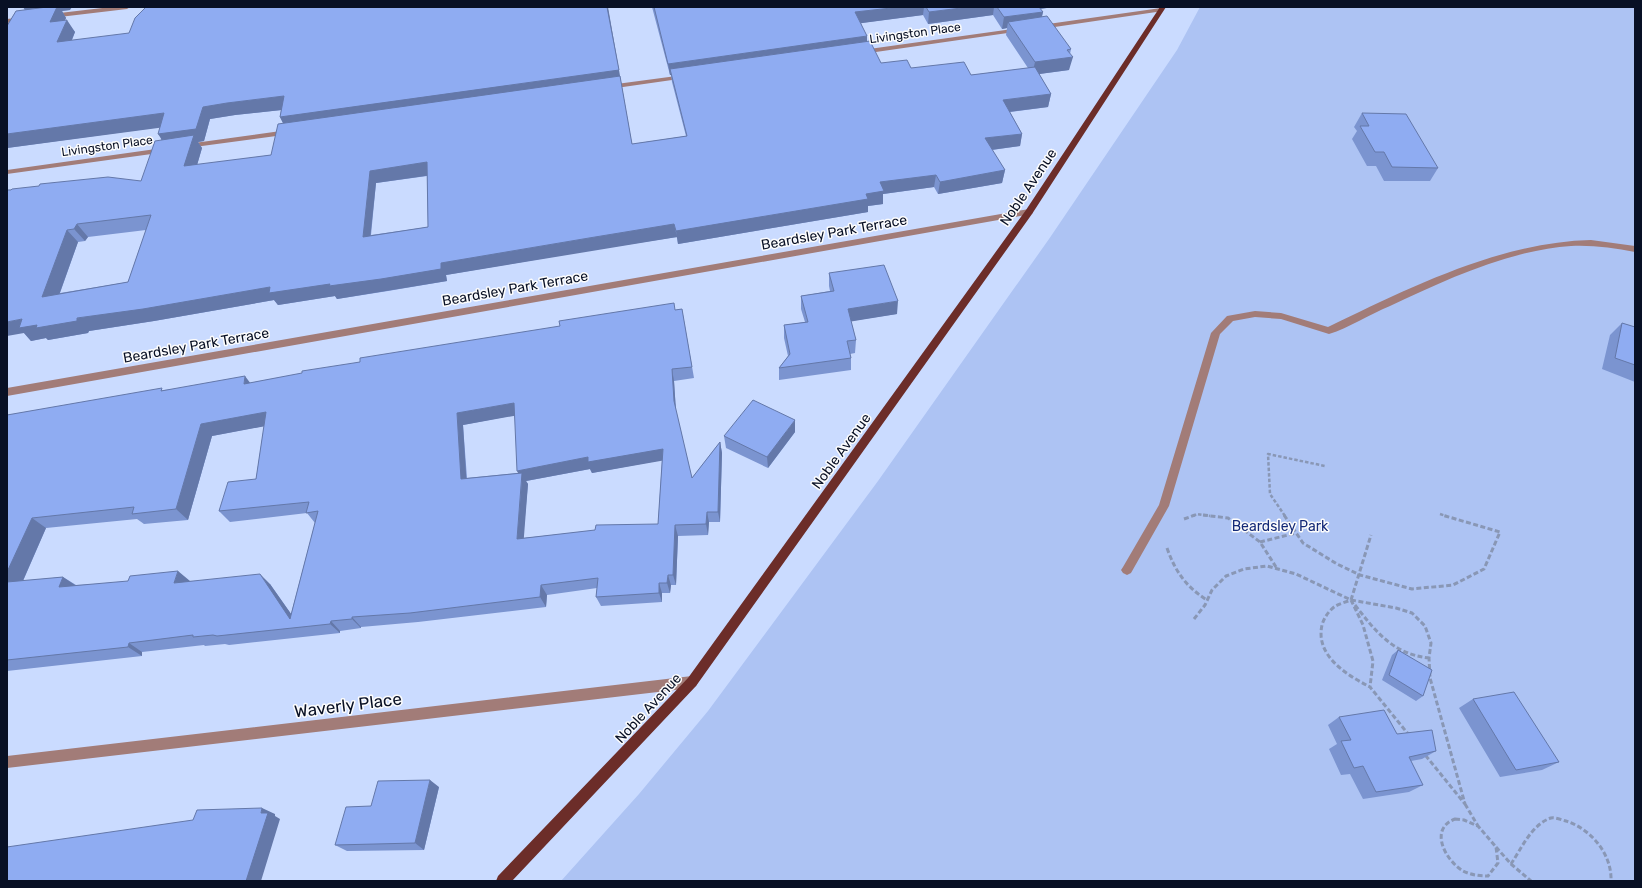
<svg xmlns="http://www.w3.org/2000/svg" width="1642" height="888" viewBox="0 0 1642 888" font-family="Rubik,sans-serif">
<rect width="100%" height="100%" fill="#cadbff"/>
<path fill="#adc3f3" d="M1200 7H1635V881H561L639 794 708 711 878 481 1049 239 1177 50Z"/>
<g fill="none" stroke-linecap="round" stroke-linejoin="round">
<path stroke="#8997b5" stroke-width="2.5" stroke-dasharray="3.5 2" stroke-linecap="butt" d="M1440 514 1446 516
M1193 516 1197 514 1210 516
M1285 516 1270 494 1268 454 1325 466"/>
<path stroke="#8997b5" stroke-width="3" stroke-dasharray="5 2.5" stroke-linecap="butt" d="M1203 515 1228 518 1260 542 1276 567
M1284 515 1303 543 1337 564 1360 575 1412 589 1453 585 1484 569 1500 532 1442 515
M1184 519 1195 515
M1260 542 1296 533
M1167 548C1175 571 1186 587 1207 600
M1351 600 1396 608 1412 613 1425 626 1431 643 1429 658 1430 678 1465 804 1370 687C1347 675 1315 656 1322 625 1324 618 1328 612 1334 607 1338 604 1346 602 1351 600Z
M1351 600 1371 535
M1355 605C1376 632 1393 654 1429 658
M1194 619 1205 605 1212 590 1226 576 1244 569 1267 566 1296 574 1351 600 1363 625 1373 661 1370 687
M1465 804 1478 826
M1455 819 1464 820 1478 826 1496 847 1498 863 1488 876C1480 876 1471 875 1463 871 1446 861 1428 829 1455 819Z
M1496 847 1511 864 1531 881
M1511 864C1521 849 1532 824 1551 818 1555 817 1562 820 1566 821 1591 829 1612 854 1611 881"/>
<path fill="#a27c78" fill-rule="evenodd" d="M111 7H130L127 9 51 18 48 16 51 14Z
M1161 8 1163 9V11L1041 29 1038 27 1041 25Z
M23 17 25 18V20L7 23V19Z
M1019 28 1022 30 1021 31 862 54 859 52 862 50Z
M684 75 686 76V78L609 89 605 87 609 85Z
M288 130 292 132 291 134 187 148 183 146 187 144Z
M163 148H166V152L7 174V170Z
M1029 209 1033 212 1032 214 7 396V388Z
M1591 240 1635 246V252C1614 248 1593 245 1571 246 1510 250 1445 280 1390 306 1370 314 1349 328 1329 334L1281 319 1255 317 1233 321 1220 334 1169 506 1131 573 1127 575 1123 573 1121 570 1123 567 1159 505 1211 333 1227 316 1255 311 1281 313 1328 327C1409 288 1500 242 1591 240Z
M692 676 696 678 698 682 696 686 692 688 7 768V756Z"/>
<path fill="#6c2d29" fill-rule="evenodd" d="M1160 7H1166L1032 214 696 686 512 881H496L498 876 688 678 1026 210Z"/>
</g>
<path fill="#7b94d0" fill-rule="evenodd" d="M652 7H1054L1040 9 1043 12 1042 17 1071 49 1070 54 1069 70 1039 74 1051 94 1048 107 1010 112 1022 134 1020 146 992 150 1005 170 1002 183 938 194 934 187 883 194V204L868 206V212L678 244 677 237 592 250 446 275 447 281 388 291 337 299 335 296 278 305 274 300 154 321 89 331 88 333 48 340 46 338 31 341 24 333 7 190 141 181 161 140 160 127 7 148V26L16 11 70 10 62 11 66 18 65 20 75 32 72 40 632 144 686 136 672 82 671 75H670ZM923 15 928 24 993 15 1002 29 1007 28 1006 35 1028 68 971 75 911 68 881 63 867 42 861 23ZM281 110 280 117 283 123 271 155 197 165 202 148 198 142 204 141 210 119 235 115ZM427 176 428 227 371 235 376 183ZM146 230 128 282 60 293 78 242 85 241 88 237Z
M1362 113 1438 168 1430 181H1384L1376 166H1367L1352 139 1357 131 1354 127Z
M829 273 897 314 851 321 856 340 855 353 850 354 851 358V370L779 380V368L788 356 784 338V325L805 322 801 309V296L830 291 829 286Z
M682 309 694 378 674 381 676 411 692 478 720 442 722 453 720 522H709L708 535 678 536 676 585H671L670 593H662V602L601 606 596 597 597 588 547 595 546 607 418 622 361 627V628L340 631V633L229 645 225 644 205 646 204 645 142 652V656L7 671V414L8 415 164 390 250 383ZM515 415 518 473 467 478 463 425ZM264 426 256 479 219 511 230 522 307 513 315 523 291 614 270 584 190 581 76 585 63 577 23 581 46 528 137 519 144 524 188 520 212 436ZM662 460 658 524 523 538 528 484 526 481 590 469 592 473Z
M1622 323 1635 327V382L1602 369 1610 335Z
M795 432 768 468 726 448 724 436Z
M1398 650 1423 696 1416 701 1382 680 1392 655Z
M1473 699 1559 762 1542 770 1500 777 1459 708Z
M1339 717 1397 734 1436 751 1422 759 1411 761 1423 785 1409 792 1363 799 1350 774 1341 775 1329 749 1337 744 1328 725Z
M439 787 424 850 347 851 335 845 371 806Z"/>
<path fill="#6478a9" d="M23 7H72L70 10 62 11 66 18 58 34 28 15Z
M608 7 634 156 286 129 280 117Z
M900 7H924L923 15 855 24V12Z
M969 7H994L993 15 928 24 929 12Z
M1031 7H1054L1031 10Z
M1043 12 1040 23 1008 22 1007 28 1002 29 1004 17Z
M67 20 75 32 66 54 57 42Z
M867 36V48L670 69 671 75H670L668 64Z
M1073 57 1069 70 1032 75 1035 62Z
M1051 94 1048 107 1001 113 1003 100Z
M284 96 291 109 235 115 210 119 204 141 198 142 202 148 193 179 166 146 158 134 203 107 227 103Z
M164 113 173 126 7 148V134Z
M1022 134 1020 146 983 151 985 138Z
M427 162 432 175 376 183 369 249 363 237 370 171Z
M1005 170 1002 183 938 194 940 182Z
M936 175 934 187 883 194V204L868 206V212L678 244 676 231 866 194 880 182Z
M77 224 88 237 85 241 74 229Z
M674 224 677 237 446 275 447 281 337 299 335 296 278 305 274 300 154 321 89 331 88 333 48 340 46 338 31 341 24 333 7 336V322L22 319 37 325 270 287 441 263Z
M67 230 78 242 54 309 42 297Z
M898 301 897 314 848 322V309Z
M672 369 674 381 676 412 674 401Z
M245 376 254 388 244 384Z
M514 403 519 415 463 425 467 490 461 479 457 413Z
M266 412 276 424 212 436 188 520 176 509 201 424Z
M795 420V432L768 468 767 457Z
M720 442 722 453 720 522 718 512Z
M663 449 666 460 592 473 590 469 526 481 528 484 523 549 517 539 522 480 517 471 588 457Z
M707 512 709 522 708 535 706 524Z
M32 518 46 528 18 592 7 586V572Z
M675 525 678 536 676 585 673 575Z
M178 571 190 581 186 593 174 583Z
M260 574 270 584 301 628 290 619Z
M668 575 671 585 670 593 667 583Z
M63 577 78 587H59Z
M659 583 662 593V602L659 593Z
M541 585 547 595 546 607 540 597Z
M352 617 361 627V628L352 619Z
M331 621 340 631V633L330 624Z
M129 643 142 652V656L128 647Z
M430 780 439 787 424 850 415 843Z
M262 808 275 814V816L280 819 261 881H246L261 813Z"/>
<path fill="#8facf2" stroke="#6478a9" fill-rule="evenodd" d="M47 7H57L50 22 67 20 57 42 129 33 135 18 146 7H607L619 70 280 117 284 96 227 103 203 107 196 129 158 134 164 113 7 134V26L16 11Z
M654 7H900L855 12 867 36 668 64Z
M926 7H969L929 12Z
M997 7H1039L1043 12 1004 17Z
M1047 16 1071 49 1067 50 1073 57 1035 62 1008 22Z
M870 41 881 63 907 60 911 68 964 62 971 75 1035 67 1051 94 1003 100 1022 134 985 138 1005 170 940 182 936 175 880 182 884 191 866 194 868 199 676 231 674 224 589 238 441 263V269L381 279 329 286 330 284 269 293 270 287 143 309 77 318V321L36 328 37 325 19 328 22 319 7 322V190H11L12 189 39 186 40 184 108 177 141 181 155 141 194 135 184 166 271 155 278 124 620 76 632 144 687 136 670 69ZM427 162 428 227 363 237 370 171ZM151 215 128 282 42 297 67 230 74 229 77 224Z
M1362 113 1406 114 1438 168 1392 167 1384 152H1375L1360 126H1369Z
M884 265 898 301 848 309 856 340 847 341 851 358 779 368 790 354 784 325 808 322 801 296 834 291 829 273Z
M674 303 675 310 682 309 692 367 672 369 674 401 692 478 720 442 718 512H707L706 524 675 525 673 575H668L667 583H659V593L596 597 598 578 541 585 540 597 410 613 352 617V619L331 621 330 624 217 636 213 635 193 637V635L129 643 128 647 7 660V582L63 577 59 587 128 581 130 576 178 571 174 583 260 574 290 619 318 511 306 513 309 502 219 511 228 482 256 479 266 412 201 424 176 509 132 514 134 507 32 518 7 572V415L162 388 161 391 245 376 244 384 302 373V371L360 362V358L560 326 559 321ZM514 403 517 471 588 457V462L663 449 658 524 596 525 595 530 517 539 522 473 461 479 457 413Z
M1622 323 1635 327V365L1615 358Z
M753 400 795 420 767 457 724 436Z
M1398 650 1432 670 1423 696 1389 675Z
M1514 692 1559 762 1516 770 1473 699Z
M1384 710 1397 734 1432 730 1436 751 1409 757 1423 785 1376 792 1363 766 1354 768 1341 741 1351 740 1339 717Z
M430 780 415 843 335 845 346 807 371 806 378 781Z
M262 808 261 813H268L246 881H7V847L193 820 197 810Z"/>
<g text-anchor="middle" stroke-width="3" stroke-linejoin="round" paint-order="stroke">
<g font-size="12" fill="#081025" stroke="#fcfcfc">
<text transform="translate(915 33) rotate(-8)" y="4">Livingston Place</text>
<text transform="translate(107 146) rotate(-8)" y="4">Livingston Place</text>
</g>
<g font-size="14" fill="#081025" stroke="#fcfcfc">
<text transform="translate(1028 187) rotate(-56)" y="5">Noble Avenue</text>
<text transform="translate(834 232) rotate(-10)" y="5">Beardsley Park Terrace</text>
<text transform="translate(515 288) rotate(-10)" y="5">Beardsley Park Terrace</text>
<text transform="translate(196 345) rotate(-10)" y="5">Beardsley Park Terrace</text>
<text transform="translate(841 451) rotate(-54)" y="5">Noble Avenue</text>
<text transform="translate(648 708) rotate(-47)" y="5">Noble Avenue</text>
</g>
<g font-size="14" fill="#142a78" stroke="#fcfcfc">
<text x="1280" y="531">Beardsley Park</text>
</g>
<g font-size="17" fill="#081025" stroke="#fcfcfc">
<text transform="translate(348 705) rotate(-7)" y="6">Waverly Place</text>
</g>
</g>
<rect width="1642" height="888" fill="none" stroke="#081025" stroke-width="16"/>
</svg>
